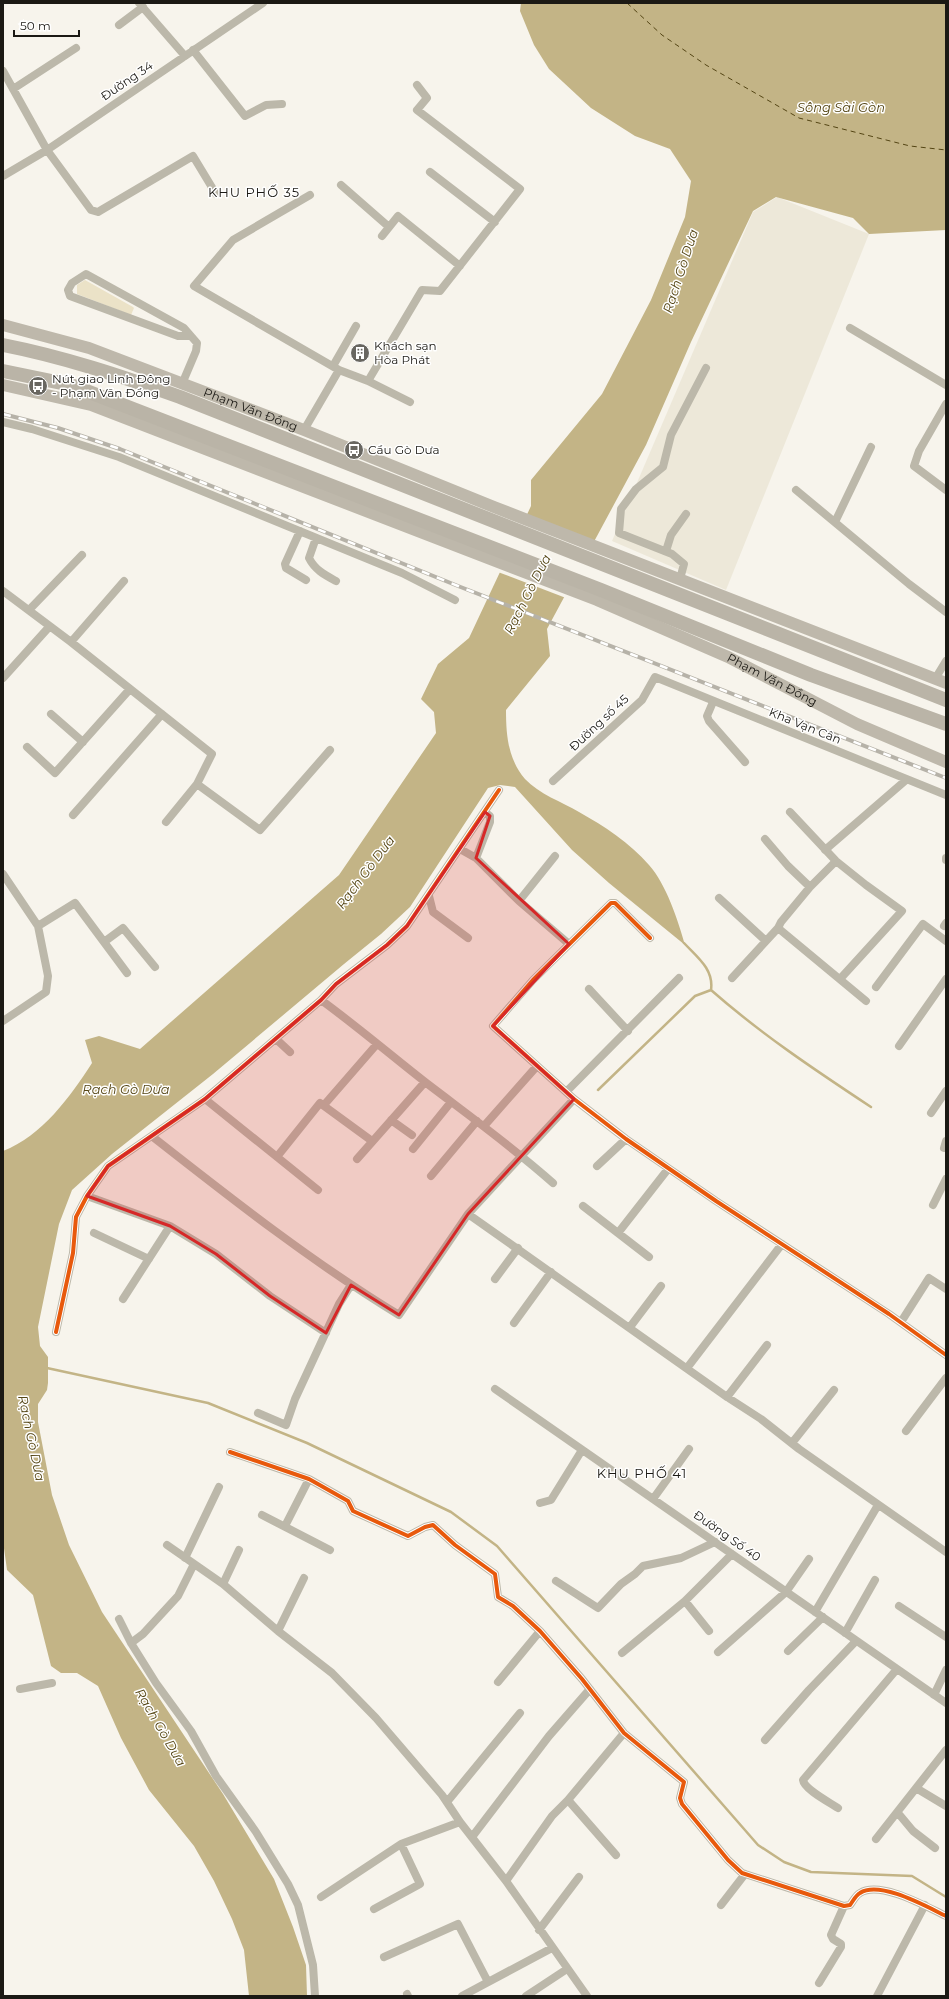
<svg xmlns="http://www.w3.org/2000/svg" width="949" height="1999" viewBox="0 0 949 1999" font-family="Montserrat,sans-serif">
<rect width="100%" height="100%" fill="#f7f4ec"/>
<path fill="#ede8d9" d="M777 197 869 234 726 590 612 541 753 212Z"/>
<path fill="#ebe2c7" d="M85 280 133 307 134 308 131 315 77 294V285Z"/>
<path fill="#c3b486" d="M521 3H946V230L869 234 853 218 776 197 753 211 691 342 646 445 547 629 550 656 506 710C506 735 508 759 525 779 539 794 562 802 579 812 604 826 630 843 649 865 666 884 678 920 685 945L609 883 572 850 515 787 500 785 488 788 410 907 381 934 344 964 213 1074 112 1154 72 1190 59 1224 38 1327 40 1346 48 1357V1383L47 1390 38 1404V1422L52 1495 69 1545 102 1612 223 1794 274 1879 293 1927 306 1965 307 1996H249L244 1950 232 1919 214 1881 194 1846 149 1790 121 1738 98 1686 77 1673H61L51 1666 33 1595 7 1570 3 1541V1151C42 1136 70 1097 92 1063L85 1040 99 1036 140 1049 339 875 436 733 434 712 421 699 438 664 469 638 531 506V480L602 394 651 300 685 217 691 181 670 149 635 136 591 108 549 69 534 45 520 11Z"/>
<path fill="#f7f4ec" d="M525 514 596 542 566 598 498 572Z"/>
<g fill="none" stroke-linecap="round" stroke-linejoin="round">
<path stroke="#c3b486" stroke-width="2.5" d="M684 943C697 957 714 969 711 990 761 1034 815 1070 871 1107
M598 1090 695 996 711 990
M47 1368 208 1403 307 1443 451 1512 497 1546 758 1845 784 1862 811 1872 912 1876 946 1897"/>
<path stroke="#544514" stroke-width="1" stroke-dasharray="5 4" stroke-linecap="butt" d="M627 3 662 35 706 65 799 118 910 146 946 150"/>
<path stroke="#bcb8aa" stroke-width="8" d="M139 3 185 56
M119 25 143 7
M193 50 245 116 266 105 282 104
M3 71 47 150 91 210 98 212 103 209 193 156 216 194
M13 89 76 48
M430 172 495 222
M3 176 47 150 263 3
M341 185 389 227
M310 195 233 240 194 286 339 370
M382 236 398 216 460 266
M850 328 946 385
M333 366 356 326
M368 381 410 402
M182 384 196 351 197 343 184 328 86 274 72 283 68 290 70 296 178 336H190
M946 404 919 451 914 466 946 490
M3 422 32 429 119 457 402 573 455 600
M304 430 339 370 368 381 422 290 440 291 520 189 417 110 427 98 417 85
M796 490 909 584 946 612
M835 522 871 447
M300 531 285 564 286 568 306 580
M316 538 309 558C315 570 325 575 336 581
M666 551 671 535 686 514
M680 579 684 564 672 554 619 533 621 509 636 489 663 467 671 435 706 368
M3 591 71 642 212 754 197 784 260 830 330 750
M29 610 82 555
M71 642 124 581
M3 678 49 627
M935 679 946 661
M713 702 707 716 709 721 745 762
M51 714 83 742
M27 747 55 773 130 689
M553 781 642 700 655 677 946 795
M790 812 836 861 866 885 902 911 840 979
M73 815 162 714
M166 822 197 784
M765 839 788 866 810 887
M460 849 476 858 519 901 569 944
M825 850 906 780
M476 858 490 822V816L485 812
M946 858V860
M3 874 38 926 48 976 46 992 3 1021
M429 896 433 912 468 938
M719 898 766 941
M519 901 555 856
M38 926 75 903 127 973
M944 926 946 923
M778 928 866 1001
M650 938 615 903H611L533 980 493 1026 574 1099 626 1139 716 1201 889 1314 946 1355
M104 942 123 928 155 967
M732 978 778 928 781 922 810 887 836 861
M876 987 923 924 946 941
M589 989 628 1031
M321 1000C358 1027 393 1057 429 1085 471 1117 514 1148 553 1183
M276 1039 290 1052
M899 1046 946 979
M566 1092 679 978
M205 1099 318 1190
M324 1105 377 1044
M931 1113 946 1091
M391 1120 412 1135
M484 1126 537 1066
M153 1137C232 1199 312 1262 399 1315L468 1214 574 1099
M944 1148 946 1141
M413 1149 451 1102
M280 1153 320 1103 372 1141
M357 1159 425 1082
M597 1166 626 1139
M431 1176 477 1121
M87 1196 170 1226 216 1254 270 1296 326 1333
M933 1205 946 1179
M583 1206 649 1257
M468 1214 727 1397 761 1419 799 1449 946 1552
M94 1233 149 1259
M618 1233 668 1169
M495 1279 518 1248
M123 1299 170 1226
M901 1322 929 1278 946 1289
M514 1323 551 1272
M630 1327 661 1286
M56 1332 73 1253 76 1217 87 1196 108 1166 205 1099 321 1000 336 984 387 945 407 926 499 790
M687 1368 782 1244
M495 1389 946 1703
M727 1397 767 1345
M258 1413 286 1425 295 1399 339 1304 351 1285
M906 1431 946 1378
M792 1443 834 1390
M230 1452 309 1479 348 1501 353 1511 408 1536 425 1527 433 1525 455 1545 495 1574 498 1597 513 1606 540 1631 582 1679 624 1733 684 1782 680 1798 682 1804 728 1860 742 1873 844 1906 850 1905C853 1901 856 1895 860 1893 880 1880 927 1907 946 1916
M653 1499 689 1449
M540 1503 551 1500 582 1450
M262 1515 330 1550
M285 1526 309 1479
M167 1545 223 1584 278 1631 332 1673 376 1718 442 1795 460 1822 506 1881 587 1996
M185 1558 219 1487
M556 1581 598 1608 621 1584 635 1574 643 1566 681 1558 715 1542
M223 1584 239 1550
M685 1601 709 1631
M899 1606 946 1637
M815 1612 878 1505
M119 1619 131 1643 156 1683 191 1731 216 1776 256 1832 288 1884 298 1905 313 1965 315 1996
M278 1631 304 1578
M845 1633 875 1580
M131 1643 143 1634 178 1596 194 1564
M788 1651 823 1617
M718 1652 786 1592 809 1559
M622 1653 685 1601 732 1554
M498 1682 540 1631
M20 1689 52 1683
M934 1695 946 1670
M765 1740 809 1690 856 1641
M916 1788 946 1806
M568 1800 616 1855
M447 1802 520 1713
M838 1808C829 1802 804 1789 803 1780L897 1669
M898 1813 913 1831 935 1848
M472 1837 549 1736 590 1689
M876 1839 946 1750
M506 1881 552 1816 568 1800 624 1733
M321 1897 401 1844 460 1822
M721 1905 745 1874
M374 1909 420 1884 401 1844
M539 1930 579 1877
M384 1957 458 1924 488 1982
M819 1983 841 1947V1944L833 1939 831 1935 844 1906
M407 1994 408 1996
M462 1996 552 1948
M526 1996 567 1969
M877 1996 925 1905"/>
<g stroke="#beb8ab" stroke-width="12">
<path id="s1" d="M3 325 89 348 304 430 494 507 946 683"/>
<path id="s2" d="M3 385 91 405 597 600 728 657 857 724 946 762"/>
</g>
<path stroke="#bab4a7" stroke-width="14" d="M3 345C64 357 121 376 180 397L946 700
M3 371 71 385 601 590 811 675 946 724"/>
<g stroke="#b6b2a8" stroke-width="4">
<path id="rail" d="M3 414 58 428 120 449 458 586 946 778"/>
</g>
<use href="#rail" stroke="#fff" stroke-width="2.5" stroke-dasharray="8" stroke-linecap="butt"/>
<g stroke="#fff" stroke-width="6">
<path id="cycleway" d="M650 938 615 903H611L533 980 493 1026 574 1099 626 1139 716 1201 889 1314 946 1355
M56 1332 73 1253 76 1217 87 1196 108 1166 205 1099 321 1000 336 984 387 945 407 926 499 790
M230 1452 309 1479 348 1501 353 1511 408 1536 425 1527 433 1525 455 1545 495 1574 498 1597 513 1606 540 1631 582 1679 624 1733 684 1782 680 1798 682 1804 728 1860 742 1873 844 1906 850 1905C853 1901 856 1895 860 1893 880 1880 927 1907 946 1916"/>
</g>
<use href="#cycleway" stroke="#e8590c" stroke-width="4"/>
</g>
<path fill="#d62828" fill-opacity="0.2" stroke="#d62828" stroke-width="3" stroke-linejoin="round" d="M485 812 490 816 476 858 569 944 493 1026 574 1099 468 1214 399 1315 351 1285 326 1333 270 1296 216 1254 170 1226 87 1196 108 1166 205 1099 321 1000 336 984 387 945 407 926Z"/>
<defs>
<g id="building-disc" transform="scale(1)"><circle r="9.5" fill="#686660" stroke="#fff"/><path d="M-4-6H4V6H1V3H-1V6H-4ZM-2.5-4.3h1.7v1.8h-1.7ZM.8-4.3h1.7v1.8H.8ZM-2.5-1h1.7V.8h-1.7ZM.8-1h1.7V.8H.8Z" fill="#fff"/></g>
<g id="bus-disc" transform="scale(1)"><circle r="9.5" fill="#686660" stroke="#fff"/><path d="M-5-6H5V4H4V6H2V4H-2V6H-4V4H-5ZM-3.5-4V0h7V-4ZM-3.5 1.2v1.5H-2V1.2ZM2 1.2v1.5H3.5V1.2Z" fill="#fff"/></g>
</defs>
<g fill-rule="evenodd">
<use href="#building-disc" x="360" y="353"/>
<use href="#bus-disc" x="38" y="386"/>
<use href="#bus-disc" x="354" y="450"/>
</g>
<g text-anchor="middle" stroke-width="3" stroke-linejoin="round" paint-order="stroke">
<g font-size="12" fill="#1b1914" stroke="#fff">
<text transform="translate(127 81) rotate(-34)" y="4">Đường 34</text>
<text dy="4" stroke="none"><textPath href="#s1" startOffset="262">Phạm Văn Đồng</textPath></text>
<text dy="4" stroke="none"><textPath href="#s2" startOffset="825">Phạm Văn Đồng</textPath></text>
<text transform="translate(599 723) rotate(-43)" y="4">Đường số 45</text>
<text transform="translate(805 726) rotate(22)" y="4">Kha Vạn Cân</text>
<text transform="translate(727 1536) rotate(35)" y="4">Đường Số 40</text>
</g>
<g font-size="12" fill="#1b1914" stroke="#fff" text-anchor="start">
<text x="374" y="350">Khách sạn<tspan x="374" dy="14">Hòa Phát</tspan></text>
<text x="52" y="383">Nút giao Linh Đông<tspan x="52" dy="14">- Phạm Văn Đồng</tspan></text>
<text x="368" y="454">Cầu Gò Dưa</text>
</g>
<g font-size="13" font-style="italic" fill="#544514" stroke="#fff">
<text x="841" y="112">Sông Sài Gòn</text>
<text transform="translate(680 271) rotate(-72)" y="5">Rạch Gò Dưa</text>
<text transform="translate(527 594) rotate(-63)" y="5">Rạch Gò Dưa</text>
<text transform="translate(365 872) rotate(-53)" y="5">Rạch Gò Dưa</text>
<text x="126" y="1094">Rạch Gò Dưa</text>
<text transform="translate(32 1438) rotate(78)" y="5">Rạch Gò Dưa</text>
<text transform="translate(161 1727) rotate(60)" y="5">Rạch Gò Dưa</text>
</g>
<g font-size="13" letter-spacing="1" fill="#1b1914" stroke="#fff">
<text x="254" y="197">KHU PHỐ 35</text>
<text x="642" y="1478">KHU PHỐ 41</text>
</g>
</g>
<rect width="949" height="1999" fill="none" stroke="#1b1914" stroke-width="8"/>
<path d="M14 30v6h65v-6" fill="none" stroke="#1b1914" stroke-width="2"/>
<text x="20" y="30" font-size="12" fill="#1b1914" stroke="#ffffff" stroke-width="3" paint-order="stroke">50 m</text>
</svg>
